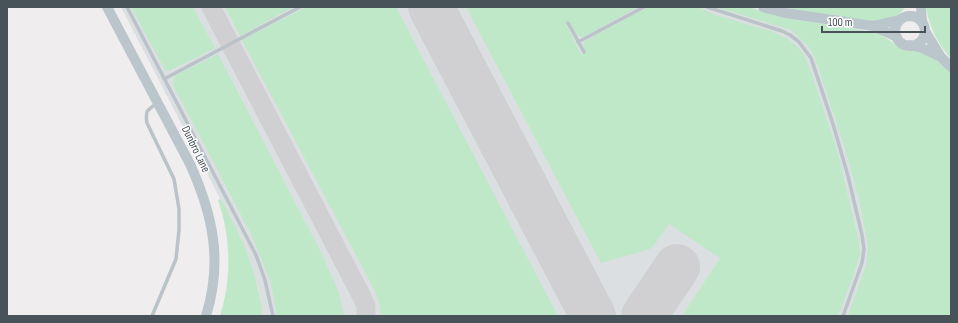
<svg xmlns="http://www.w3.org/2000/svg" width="958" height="323" viewBox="0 0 958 323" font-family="'Sofia Sans Condensed',sans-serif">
<rect width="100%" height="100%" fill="#efeded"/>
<path fill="#dcdfe1" d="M121 7H737L807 29 874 193 871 316H263L258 287 249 258 240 237Z"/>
<path fill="#bfe8c8" d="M131 7H193L215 48 169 71 165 70Z
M225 7H293L240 36Z
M306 7H396L558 316H380C382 302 372 286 366 274L242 40Z
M466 7H638L583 37 576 35 570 23 566 25 581 54 585 52 583 44 585 41 648 7H699L712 14 771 31 786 38 796 45 804 55 810 69 837 150 858 238 860 254 853 276 838 316H682L720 258 669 224 655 244 650 249 601 263Z
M716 7H750L771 14 786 18 867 31 880 34 902 49 907 51H918L931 55 951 71V316H848L866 265 868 246 860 203 847 155 814 55 808 46 791 30Z
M782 7H906L894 19 880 22 815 14Z
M926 7H951V59C938 44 929 27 926 7Z
M218 54 322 254 339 293 344 316H277L271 283 252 236 173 85 174 77 176 75Z
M221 199C231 219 242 238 249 258 256 277 260 296 263 316H220C232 278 231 238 218 200Z"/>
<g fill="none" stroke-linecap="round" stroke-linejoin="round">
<path stroke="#d0d0d2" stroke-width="19" d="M211 7 362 297 366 306V316"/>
<path stroke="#d0d0d2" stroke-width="46" d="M431 7 593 316
M644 316 677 267"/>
<path stroke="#b9c3c8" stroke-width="3.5" d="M127 7 256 255 265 280 273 316
M707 7 782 31 790 35 799 42 811 58 833 124 848 176 862 235 864 249 862 263 843 316
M568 23 584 52
M578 42 644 7
M164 79 300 7
M152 316 176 259 179 230V209L174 179 147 123C145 111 147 110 156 104"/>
<path stroke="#bac6cc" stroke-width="10" d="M107 7 190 164C213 215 223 261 206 316
M763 7 785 13 873 26 899 20
M921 7 922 22
M895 31a15 15 0 1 1 30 0a15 15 0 1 1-30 0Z
M873 26 897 37
M925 31 941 57 951 67
M910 45 922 48 941 57"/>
</g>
<g text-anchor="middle" stroke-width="3" stroke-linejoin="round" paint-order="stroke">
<g font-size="12" fill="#475358" stroke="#fff">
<text transform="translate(196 149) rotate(64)" y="4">Dunbro Lane</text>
</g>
</g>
<rect width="958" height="323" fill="none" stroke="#475358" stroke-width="16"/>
<path d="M822 26v6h103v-6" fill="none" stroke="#475358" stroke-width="2"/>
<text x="828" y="26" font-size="12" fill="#475358" stroke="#ffffff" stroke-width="3" paint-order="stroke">100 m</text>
</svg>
